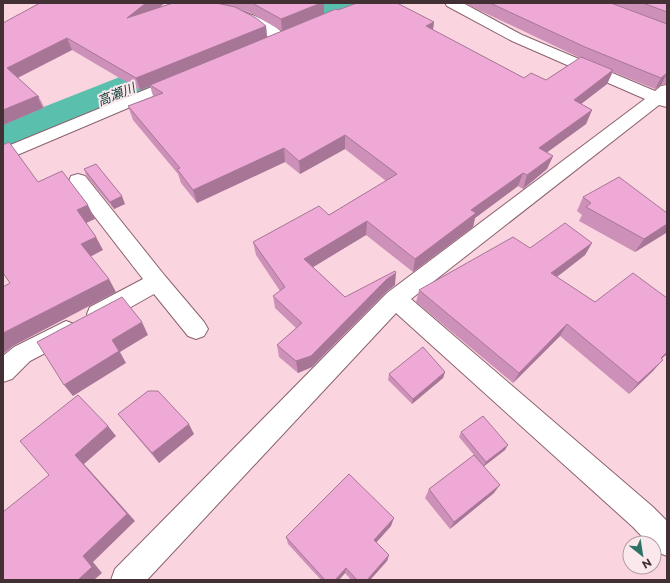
<svg xmlns="http://www.w3.org/2000/svg" width="670" height="583" viewBox="0 0 670 583" font-family="Montserrat,'Noto Sans JP',sans-serif">
<rect width="100%" height="100%" fill="#fad5df"/>
<g fill="none" stroke-linecap="round" stroke-linejoin="round">
<path fill="#5ac0ad" fill-rule="evenodd" d="M307 3H359L354 11 220 65 20 151 3 155V123Z"/>
<g stroke="#8b626e" stroke-width="2">
<path id="street" d="M187 3C195 3 204 2 212 3 233 7 275 20 287 38L285 41C273 44 265 33 255 28 233 16 213 12 189 6Z
M445 3H463L522 35 655 91 661 86 667 85V107L659 105 411 299 653 507 667 521V556L657 552 654 549V543H648L633 527 396 313 147 580H111L115 569 387 293 645 99 512 41 447 6Z
M181 75 187 77 189 80 187 83 3 161V148Z
M78 174 85 176 165 276 204 322 208 329 204 336 196 339 188 336 154 294 106 321 98 323 90 321 87 314 90 307 143 279 71 186 69 181 71 176Z
M66 321 74 324 78 331 74 338 30 361 12 379 3 382V356L14 347Z"/>
</g>
<use href="#street" fill="#fff" fill-rule="evenodd"/>
</g>
<path fill="#cd91b9" fill-rule="evenodd" d="M40 3H165L159 7 173 3H324V14L338 10 434 22 433 30 524 78 546 80 580 58 464 3H667V84L661 85 655 89 613 72 607 84 581 104 592 110 586 124 547 152 553 156 547 169 523 189 518 186 475 218 473 227 413 272 366 235 313 267 345 297 395 285 386 292 312 367 298 373 279 357 277 345 296 328 275 308 273 296 280 291 256 255 253 242 329 215 386 181 345 149 300 174 285 162 197 203 181 183 178 174 133 120 128 106 153 96 150 86 140 90 72 50 18 78 39 97 45 109 43 108 3 125V23ZM237 9 249 12 282 31 267 37 266 26Z
M84 169 125 204 114 209 87 177Z
M583 197 667 213V231L666 233 635 252 579 221 582 215 577 211Z
M592 243 585 255 557 277 595 302 667 298V354L662 358 653 371 629 394 560 336 513 383 416 302 419 290 530 248Z
M445 372 443 378 412 404 388 380 389 374Z
M118 414 194 434 159 463 126 424Z
M461 432 505 450 484 466 494 493 450 529 425 498 429 489 474 455 459 437Z
M391 526 376 543 389 555 387 561 370 580H351L345 573 339 580H321L288 544 286 537Z"/>
<path fill="#a77696" d="M146 3H165L130 30 127 18Z
M321 3H324V14L282 31 281 19Z
M434 22 432 36 426 26Z
M266 26 267 38 140 90 136 78Z
M67 38 72 50 13 80 7 68Z
M613 70 607 84 568 114 574 100Z
M667 73 661 85 655 89 661 78Z
M37 96 43 108 3 125V110Z
M592 110 586 124 534 162 539 148Z
M345 135V149L300 174 299 161Z
M284 148 285 162 197 203 193 190Z
M553 156 547 169 523 189 527 175Z
M523 173 518 186 475 218 473 227 413 272 415 259 471 210Z
M122 196 125 204 114 209 110 202Z
M88 205 95 219 84 224 77 210Z
M367 221 366 235 305 272 304 259Z
M667 224V231L666 233 635 252 644 239Z
M96 237 103 250 88 258 81 244Z
M592 243 585 255 545 286 551 273Z
M396 273 395 285 386 292 312 367 298 373 296 361 387 279Z
M109 279 116 292 13 346 3 354V333Z
M142 322 148 335 120 352 126 363 73 396 64 385 112 340Z
M567 324 560 336 513 383 519 373Z
M667 352V354L650 369Z
M663 360 653 371 629 394 638 383Z
M445 372 443 378 412 404 413 399Z
M189 424 194 434 159 463 152 453Z
M108 426 116 436 84 464 135 521 93 562 102 573 94 580H78L83 556 75 455Z
M508 445 505 450 483 467 486 462Z
M500 485 494 493 450 529 454 522Z
M394 518 391 526 372 547 374 540Z
M389 555 387 561 370 580H367Z
M346 568 345 573 339 580H335Z"/>
<path fill="#eea9d7" stroke="#a77696" d="M40 3H146L127 18 173 3H216L235 7 256 18 266 26 136 78 67 38 7 68 39 97 37 96 3 110V23Z
M252 3H321L281 19Z
M357 3H397L434 22 426 26 524 78 531 73 546 80 581 57 613 70 574 100 592 110 539 148 553 156 527 175 523 173 471 210 476 213 415 259 367 221 304 259 345 297 395 271 396 273 387 279 311 356 296 361 277 345 302 323 273 296 285 287 253 242 319 206 329 215 397 174 345 135 299 161 284 148 193 190 177 169 180 168 128 106 163 93 150 85 336 9 338 10Z
M490 3H611L667 24V73L661 78 585 47Z
M643 3H667V12Z
M9 142 38 182 62 171 88 205 77 210 96 237 81 244 109 279 3 333V287L10 283 3 273V145Z
M96 164 122 196 110 202 84 169Z
M619 177 667 213V224L644 239 586 207 591 203 583 197Z
M565 223 592 243 551 273 595 302 633 273 667 298V352L661 358 663 360 638 383 567 324 519 373 419 290 513 237 530 248Z
M122 297 142 322 112 340 119 351 64 385 37 342Z
M423 347 445 372 413 399 389 374Z
M148 391H158L189 424 152 453 118 414Z
M78 395 108 426 75 455 127 514 83 556 92 567 78 580H3V512L49 475 20 441Z
M483 416 508 445 486 462 461 432Z
M474 455 500 485 454 522 429 489Z
M349 474 394 518 374 540 389 555 367 580H357L346 568 335 580H325L286 537Z"/>
<g text-anchor="middle" stroke-width="4" stroke-linejoin="round" paint-order="stroke">
<g font-size="13" font-style="italic" fill="#14423a" stroke="#fbe8ed">
<text transform="translate(116 94) rotate(-22)" y="5">高瀬川</text>
</g>
</g>
<rect width="670" height="583" fill="none" stroke="#423035" stroke-width="8"/>
<g transform="translate(642 555) rotate(150)"><circle r="19" fill="#fbe8ed" stroke="#b19ea3"/>
<path d="M0-3L7 15L0 10L-7 15Z" fill="#2e7367"/>
<text y="-6" font-size="11" font-weight="bold" text-anchor="middle" fill="#423035">N</text>
</g>
</svg>
